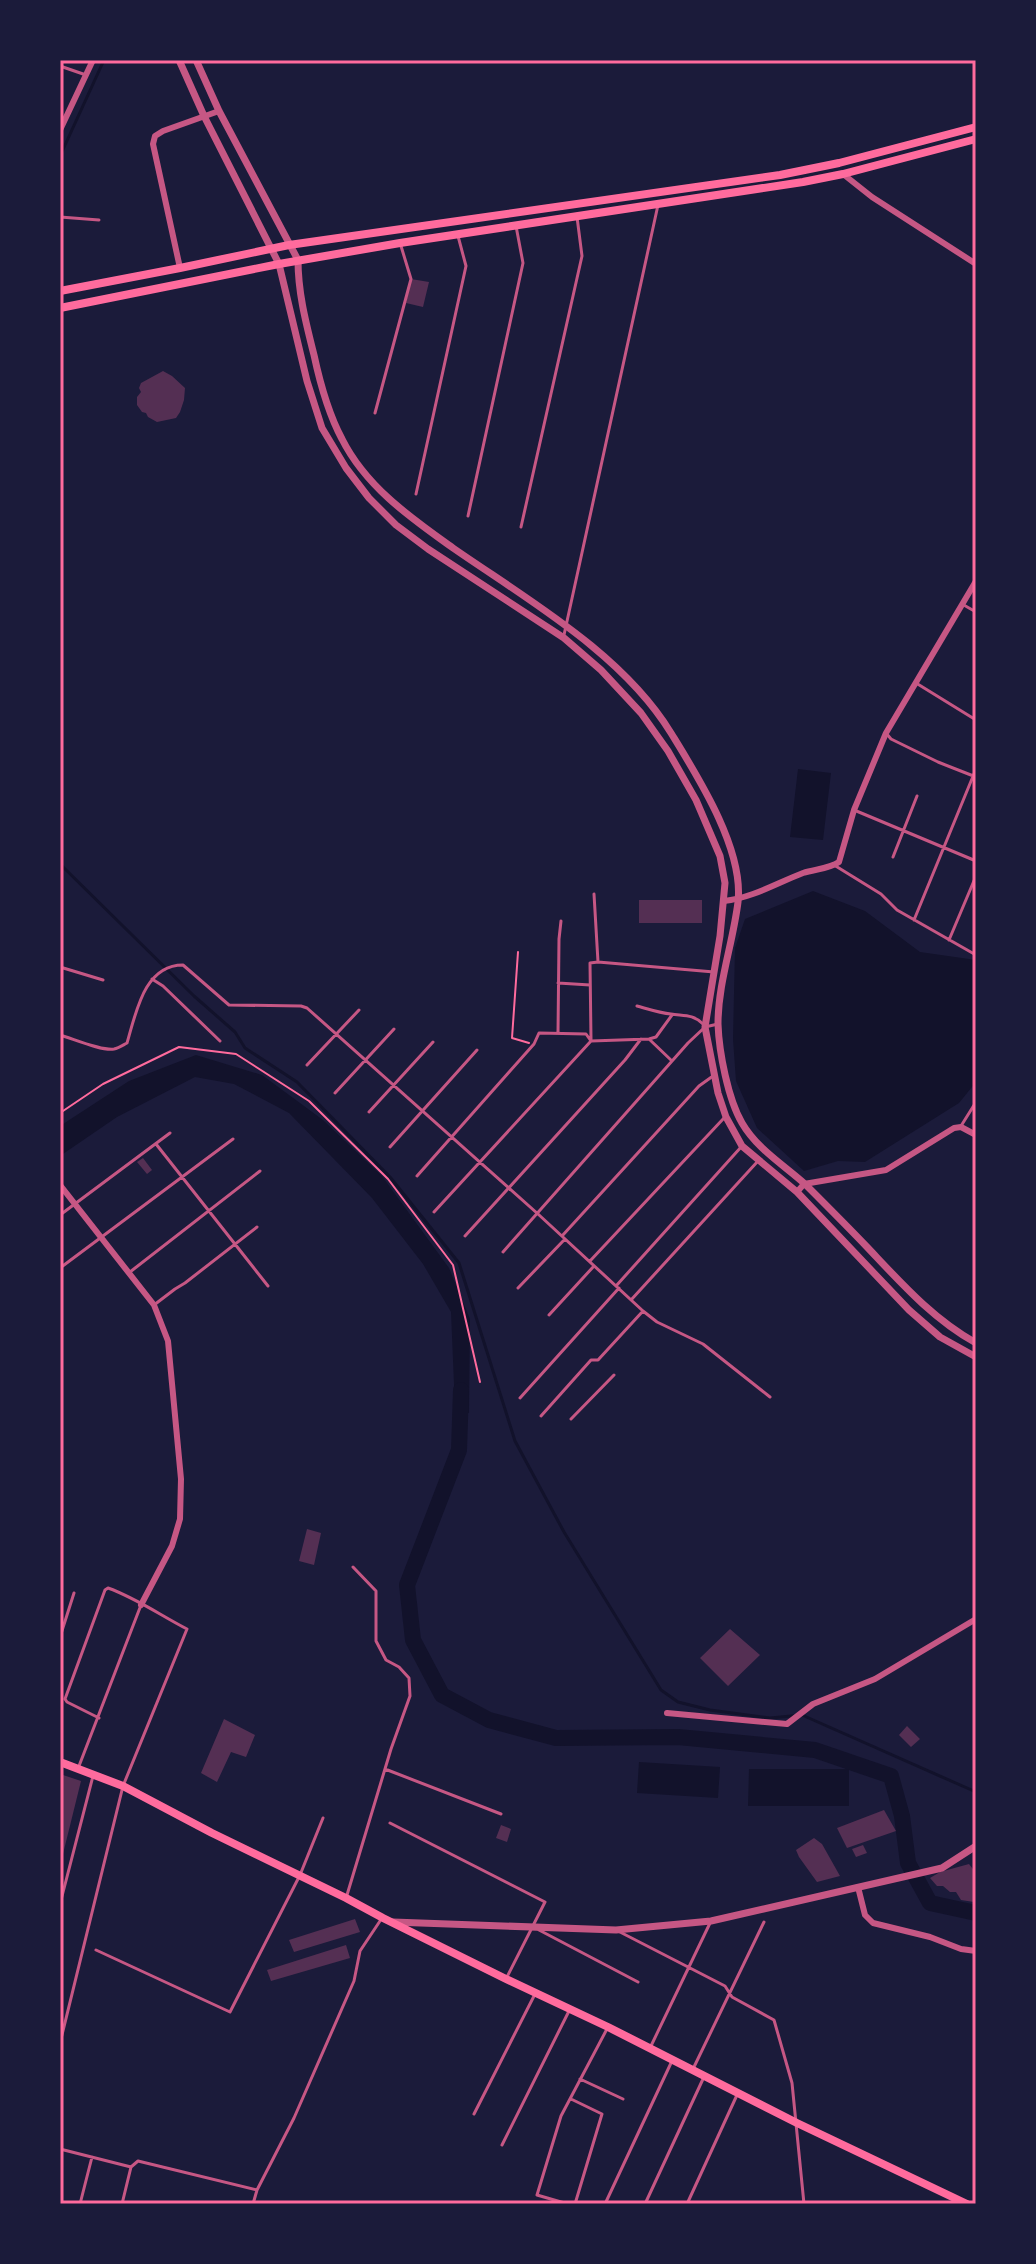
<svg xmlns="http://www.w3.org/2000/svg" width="1036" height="2264" viewBox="0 0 1036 2264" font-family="'Nunito Sans',sans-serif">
<rect width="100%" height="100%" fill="#1b1b3a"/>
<path fill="#12122b" d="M798 769 831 773 823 840 790 837Z
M813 891 865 911 920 952 976 960V1082L959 1103 865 1162 838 1161 804 1171 757 1128 736 1081 733 1039 735 948 745 919Z
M196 1055 262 1075 323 1120 382 1176 449 1268 470 1319 469 1413 455 1408 451 1312 423 1264 372 1198 289 1113 234 1084 195 1077 117 1117 60 1156V1126L129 1081Z
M639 1762 720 1767 718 1798 637 1793Z
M749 1769H849V1806H748Z"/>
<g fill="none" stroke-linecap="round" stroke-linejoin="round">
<path stroke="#12122b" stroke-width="3" d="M60 156 104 60
M60 864 194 996 235 1032 245 1048 297 1082 390 1177 459 1263 515 1441 564 1532 661 1690 678 1702 710 1710 770 1718 802 1715 976 1792"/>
<path stroke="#12122b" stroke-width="16" d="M461 1390 459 1450 407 1585 413 1640 442 1695 489 1720 556 1738 678 1737 815 1750 891 1776 902 1816 908 1863 930 1903 976 1913"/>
</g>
<path fill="#542f53" d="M411 279 429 282 423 307 406 303Z
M163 371 172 376 185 388 184 400 180 412 176 418 157 422 148 417 146 413 142 412 137 405V397L141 392 139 388 141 383Z
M639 900H702V923H639Z
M143 1158 152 1170 147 1174 137 1162Z
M307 1529 321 1533 314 1565 299 1561Z
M730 1629 760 1655 728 1686 700 1658Z
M224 1719 255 1735 246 1757 231 1752 217 1782 201 1773Z
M907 1726 920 1739 911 1747 899 1735Z
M60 1774 81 1781 61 1862 60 1861Z
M884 1810 896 1831 847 1848 837 1828Z
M501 1825 511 1829 507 1842 496 1838Z
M814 1838 822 1844 840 1876 817 1882 799 1857 796 1850Z
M863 1845 867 1853 856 1857 852 1849Z
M969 1864 976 1873V1901L974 1902 961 1900 956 1892H950L943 1886H937L930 1878 940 1872Z
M355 1919 360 1932 294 1952 289 1940Z
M346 1945 350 1958 271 1981 267 1970Z"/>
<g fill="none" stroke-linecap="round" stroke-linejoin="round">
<path stroke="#ff6b9d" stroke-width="2" d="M518 952 512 1038 529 1043
M60 1113 103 1084 179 1047 236 1054 309 1101 388 1179 453 1265 480 1382"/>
<path stroke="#c65784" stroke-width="3" d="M60 66 86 75
M60 217 99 220
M375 413 411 279 401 246
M416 494 466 266 458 236
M468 516 523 263 516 226
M521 527 582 256 577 217
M962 604 976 612
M564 635 658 205
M916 683 976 720
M886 733 891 739 938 762 976 777
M854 810 976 861
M893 857 917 796
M834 865 881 894 897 910 976 955
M594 894 598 962
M914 920 976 769
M949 940 976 876
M598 962 714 972
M60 967 103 980
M152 979 163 986 220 1041
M558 983 590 985
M637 1006C648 1009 660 1013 671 1014 684 1016 693 1014 703 1024
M558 1033 559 939 561 921
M60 1035C74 1039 101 1051 114 1049 119 1048 123 1045 127 1043 136 1013 144 965 183 965L229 1005 301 1006 307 1008 538 1214 643 1311 657 1322 703 1344 770 1397
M591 1039 590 963 598 962
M649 1039 672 1061
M307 1065 359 1010
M335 1093 394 1029
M369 1112 433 1042
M961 1126 976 1102
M156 1144 268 1286
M390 1147 477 1050
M417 1176 534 1044 539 1033 586 1034 591 1041 649 1039 656 1037 672 1015
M434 1212 591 1041
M60 1215 170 1133
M465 1236 625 1060 641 1039
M562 1236 699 1086 713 1076
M503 1252 688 1043 705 1027 718 1024
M590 1261 724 1118
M60 1268 233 1139
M130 1272 260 1171
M616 1286 742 1146
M518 1288 565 1239
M631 1300 758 1161
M154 1305 175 1289 185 1283 257 1227
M549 1315 594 1266
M520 1398 619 1288
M541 1416 591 1360H598L643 1311
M571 1419 614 1375
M60 1637 74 1593
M79 1766 141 1605
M385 1769 501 1814
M390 1823 545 1902 506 1979
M347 1895 391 1749 410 1696 409 1678 399 1667 386 1660 376 1641V1591L353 1567
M60 1904 93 1776
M539 1930 638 1982
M618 1931 725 1986 732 1997 774 2020 792 2083 804 2204
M96 1950 230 2012 300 1875 323 1818
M60 2043 123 1786 187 1629C160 1615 136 1598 108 1588L105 1590 65 1699 67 1702 99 1718
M650 2048 711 1921
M693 2069 764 1922
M580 2079 623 2099
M571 2099 602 2114 575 2204
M474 2114 534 1996
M502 2145 570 2009
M60 2149 131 2167 138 2161 257 2190
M80 2204 92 2157
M122 2204 131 2167
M253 2204 257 2190 294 2118 354 1981 360 1951 380 1921
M568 2204 537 2195 561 2116 608 2027
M605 2204 671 2063
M645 2204 703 2079
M687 2204 737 2095"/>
<path stroke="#c65784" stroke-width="6" d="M60 130 93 60
M843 174 872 197 976 264
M180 268 153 144 155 136 163 131 219 111
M724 901C752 898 777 883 803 873 815 869 829 869 839 862L854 810 886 733 976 581
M60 1185 154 1305 168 1341 181 1479 180 1519 172 1546 141 1605
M797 1192 804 1184 886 1170 954 1128 961 1127 976 1135
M667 1713 787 1724 813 1704 875 1679 976 1619
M858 1887 865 1915 873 1923 930 1937 961 1949 976 1951"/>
<path stroke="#c65784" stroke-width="7" d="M179 60 204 116 279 264 307 381 322 428 346 468 369 498 396 525 428 549 564 638 601 670 641 713 668 751 696 800 720 856 725 883 720 936 705 1027 718 1093 726 1117 742 1146 797 1192 909 1310 940 1337 976 1357
M196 60 219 111 298 260C298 293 306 323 314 355 320 383 328 413 342 439 366 487 411 518 453 548 528 600 623 654 671 733 698 777 744 849 738 902 733 943 718 983 718 1024 719 1052 728 1099 742 1123 757 1149 784 1165 806 1185 827 1206 848 1227 868 1248 902 1284 933 1319 976 1343
M393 1922 616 1930 711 1921 942 1868 976 1846"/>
<path stroke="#ff6b9d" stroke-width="8" d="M60 291 180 268 289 245 780 175 839 163 976 127
M60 308 279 264 400 243 803 182 843 174 976 139
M60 1762 123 1786 212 1833 346 1898 383 1918 506 1979 608 2027 797 2123 967 2204"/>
</g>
<rect width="1036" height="2264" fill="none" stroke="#1b1b3a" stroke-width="124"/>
<rect x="62" y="62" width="912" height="2140" fill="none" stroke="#ff6b9d" stroke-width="3"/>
</svg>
